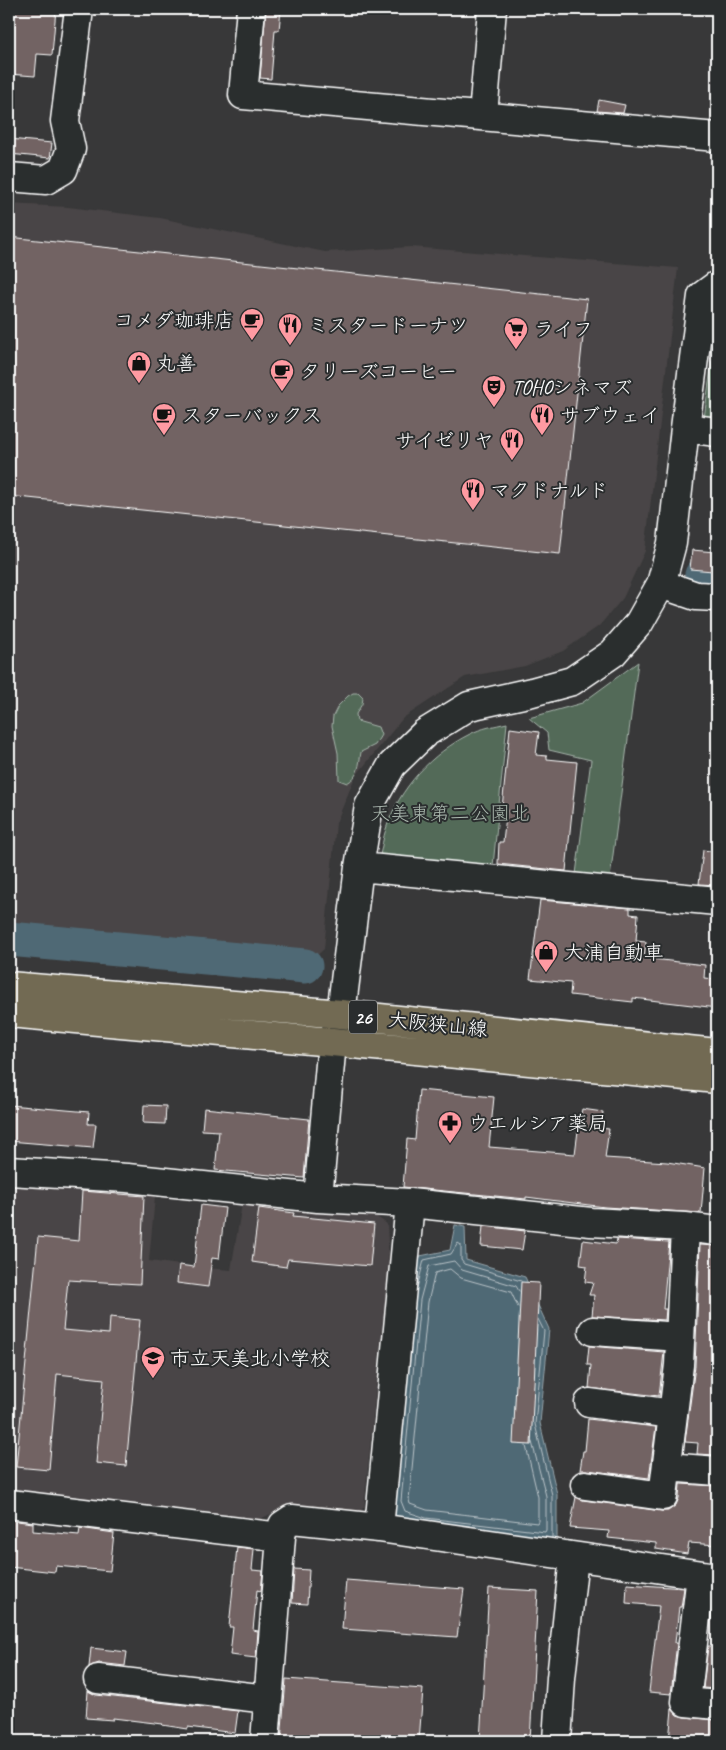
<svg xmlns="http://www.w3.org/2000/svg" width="726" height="1750" viewBox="0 0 726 1750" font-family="Caveat,'Klee One',sans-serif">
<rect width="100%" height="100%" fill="#383839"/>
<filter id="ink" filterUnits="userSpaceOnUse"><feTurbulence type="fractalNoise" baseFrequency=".02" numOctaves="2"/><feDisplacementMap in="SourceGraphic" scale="10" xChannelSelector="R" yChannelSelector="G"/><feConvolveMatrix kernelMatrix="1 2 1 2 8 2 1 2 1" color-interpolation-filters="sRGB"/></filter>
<g filter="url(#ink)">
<path fill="#494546" d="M9 204 68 207 160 218 325 252 411 247 678 268 645 551 623 598 599 626 563 651 525 666 465 677 403 718 355 777 336 823 324 949 310 962 9 932Z
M9 1179 156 1186 149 1261 204 1268 231 1270 243 1198 377 1217 387 1224 389 1262 364 1507 356 1516 288 1506 260 1519 9 1491Z"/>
<path fill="#526b59" stroke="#a8b5ac" d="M712 361 717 362V419L704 418Z
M638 662 610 878 576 874 591 760 549 750 547 733 529 718 582 703Z
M353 693H358L363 698 362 704 356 714 357 721 378 727 381 735 375 745 361 752C359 764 359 777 347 783L339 780 338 753 332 726 333 716 338 706 348 696Z
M507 723 493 866 380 855C382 847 383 838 386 829 399 788 432 753 470 734 481 728 495 726 507 723Z"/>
<path fill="#506975" stroke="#96a5ac" d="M455 1225 465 1227 466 1260 525 1277 549 1329 540 1423 557 1494V1545L397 1521 389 1504 409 1298 420 1256 450 1250Z"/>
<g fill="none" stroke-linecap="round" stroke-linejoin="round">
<path stroke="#b9c3c8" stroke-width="1" d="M417 1288 424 1260 451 1254 458 1243 461 1245V1260L464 1264 521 1281
M519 1291 516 1286 462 1270 454 1261 429 1266 420 1300 401 1501 405 1511 426 1518 545 1532 546 1530V1496L532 1442
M518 1307 511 1292 461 1278 450 1269 435 1273 428 1302 409 1500 410 1504 427 1510 537 1523 538 1521V1497L526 1446
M538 1319 544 1331 535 1424 552 1495V1538"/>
<path stroke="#506975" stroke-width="35" d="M702 587V575L717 577
M9 939 305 966"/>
</g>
<path fill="#726363" stroke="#fff" d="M9 9H56L52 55 37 54 35 76 9 74Z
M266 9H281L279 30H275L271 79 260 78Z
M599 100 625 105 623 113 597 111Z
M9 139 52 143 50 158 9 154Z
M9 237 587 299 560 554 9 496Z
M692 550 715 552 713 571 690 569Z
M510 728 539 732 536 755 547 756V759L577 762 566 871 498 864 499 842H503L507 808H502Z
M703 850 717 852V885L699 884Z
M540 900 630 908V914L638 915 636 941 646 942 644 958 705 965 704 978 717 979V1008L633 998V1002L570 995 571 983 530 979Z
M419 1090 494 1097 489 1147 575 1154 579 1123 582 1109 603 1112 601 1128 609 1129 605 1158 667 1162 705 1168 701 1213 605 1207 526 1197V1199L403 1187 407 1139 415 1140Z
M9 1105 89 1112 88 1124H96L93 1148 9 1141Z
M144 1105 166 1106 165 1124 143 1123Z
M204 1108 309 1119 304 1178 215 1170 219 1131 202 1130Z
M82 1191 144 1196 140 1284 68 1280 63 1330 109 1334 110 1317 140 1320 126 1466 96 1463 104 1379 57 1374 49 1470 16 1467 38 1237 79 1241Z
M201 1205 225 1208 219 1259 212 1258 208 1287 177 1283 179 1265 194 1267Z
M259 1208 294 1213 293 1216 374 1224 370 1266 288 1259 286 1267 252 1262Z
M483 1226 525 1231 522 1250 481 1246Z
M617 1239 669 1242 663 1309H666L665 1320 592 1316 594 1295H589L593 1283 585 1282 587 1266 580 1265 583 1240 616 1244Z
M700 1245 717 1246V1331L711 1387H717V1455L697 1454 698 1443 685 1442 695 1366Z
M521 1282 539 1283 531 1445 513 1444Z
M589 1346 664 1352 659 1396 589 1388 591 1365H587Z
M588 1419 656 1427 649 1478 587 1470H580L583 1451H585Z
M680 1484 717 1486V1545L689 1543 687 1554 656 1549V1543L608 1538 609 1531 570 1528 576 1497 583 1500 661 1511H668L676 1505 679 1498Z
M9 1520 33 1523V1531L79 1535 80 1528 114 1533 110 1571 56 1566 55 1572 9 1567Z
M237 1547 254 1549 252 1570 263 1571 261 1591 257 1590 253 1630 258 1631 256 1658 230 1655 233 1627H229Z
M294 1569 309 1570 307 1604 292 1603Z
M346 1580 464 1589 457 1637 342 1629Z
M627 1584 684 1588 681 1607H679L675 1643H677L671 1694 649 1692 659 1606 626 1603Z
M489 1588 538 1591 530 1741H480Z
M715 1592H717V1610H713Z
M708 1646H717V1689L703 1688Z
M91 1648 127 1652 125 1666 99 1663 89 1667Z
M286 1679 423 1689 419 1741H281Z
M88 1691 96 1695 238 1711 235 1733 188 1727V1729L162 1725 163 1724 113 1718V1720L86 1718Z
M672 1709 677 1715 684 1717 717 1720V1741H669Z"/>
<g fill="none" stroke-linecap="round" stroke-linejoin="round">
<g stroke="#fff" stroke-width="31">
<path id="minor" d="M251 9 243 95 717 137
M483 115 492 9
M9 177 46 180 63 170 71 149 65 121 79 9
M685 428 717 432
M661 584 696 596 717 597
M359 867 717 901
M9 1171 127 1178 318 1198 410 1203 591 1222 685 1227 717 1231
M318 1198 332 1042 341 1014 359 867 369 806 392 765 425 733 469 706 532 692 572 681 613 653 639 623 661 584 672 543 685 428 702 296 717 285
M593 1331 680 1337
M589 1403 673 1414
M667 1467 717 1471
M585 1485 663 1496 679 1365 685 1227
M9 1504 281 1537 283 1525 292 1519 379 1528 717 1577
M379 1528 410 1203
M701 1575 686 1702 717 1705
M98 1679 268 1699
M265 1741 281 1537
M557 1741 561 1678 574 1557"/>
</g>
<g stroke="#fff" stroke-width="31">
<path id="major" d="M9 986 341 1014 717 1053
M9 1013 332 1042 717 1079"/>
</g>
<use href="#minor" stroke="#2a2d2e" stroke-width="28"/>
<use href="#major" stroke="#726b52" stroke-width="28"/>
</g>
</g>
<defs>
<g id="cafe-pin" transform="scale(1.25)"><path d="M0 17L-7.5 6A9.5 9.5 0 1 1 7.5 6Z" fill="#ff9aa2" stroke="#2a2d2e"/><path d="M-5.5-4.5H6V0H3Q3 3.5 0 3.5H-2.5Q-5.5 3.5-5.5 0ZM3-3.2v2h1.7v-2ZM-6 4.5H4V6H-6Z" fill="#111"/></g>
<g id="restaurant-pin" transform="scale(1.25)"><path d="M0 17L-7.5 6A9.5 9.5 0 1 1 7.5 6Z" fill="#ff9aa2" stroke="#2a2d2e"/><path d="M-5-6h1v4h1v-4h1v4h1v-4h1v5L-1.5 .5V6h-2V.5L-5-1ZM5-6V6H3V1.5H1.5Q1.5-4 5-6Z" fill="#111"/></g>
<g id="supermarket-pin" transform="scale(1.25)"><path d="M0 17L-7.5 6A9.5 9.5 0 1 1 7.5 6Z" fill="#ff9aa2" stroke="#2a2d2e"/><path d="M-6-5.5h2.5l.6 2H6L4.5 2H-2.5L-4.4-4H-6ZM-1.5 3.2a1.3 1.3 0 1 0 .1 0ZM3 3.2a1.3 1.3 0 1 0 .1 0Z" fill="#111"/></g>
<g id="shop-pin" transform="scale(1.25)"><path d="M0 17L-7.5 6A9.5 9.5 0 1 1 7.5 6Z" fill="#ff9aa2" stroke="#2a2d2e"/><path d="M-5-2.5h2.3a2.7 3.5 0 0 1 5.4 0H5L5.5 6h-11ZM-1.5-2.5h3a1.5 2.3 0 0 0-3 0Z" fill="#111"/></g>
<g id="theatre-pin" transform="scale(1.25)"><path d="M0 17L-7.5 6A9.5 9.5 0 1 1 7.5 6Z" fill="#ff9aa2" stroke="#2a2d2e"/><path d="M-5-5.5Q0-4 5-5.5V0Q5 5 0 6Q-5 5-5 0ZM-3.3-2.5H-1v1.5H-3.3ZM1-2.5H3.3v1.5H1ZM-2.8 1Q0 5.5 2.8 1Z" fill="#111"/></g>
<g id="pharmacy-pin" transform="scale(1.25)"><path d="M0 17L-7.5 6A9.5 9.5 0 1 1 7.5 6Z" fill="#ff9aa2" stroke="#2a2d2e"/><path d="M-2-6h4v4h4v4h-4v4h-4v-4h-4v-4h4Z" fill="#111"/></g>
<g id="school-pin" transform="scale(1.25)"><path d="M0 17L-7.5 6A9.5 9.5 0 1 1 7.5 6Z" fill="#ff9aa2" stroke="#2a2d2e"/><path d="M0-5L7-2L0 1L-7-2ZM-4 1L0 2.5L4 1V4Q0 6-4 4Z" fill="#111"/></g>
</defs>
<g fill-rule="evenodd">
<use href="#cafe-pin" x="252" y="320"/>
<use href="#restaurant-pin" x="290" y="325"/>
<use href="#supermarket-pin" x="516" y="329"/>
<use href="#shop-pin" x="139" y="363"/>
<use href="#cafe-pin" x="282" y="371"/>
<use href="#theatre-pin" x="494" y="387"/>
<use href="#cafe-pin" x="164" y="415"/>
<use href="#restaurant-pin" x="542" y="415"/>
<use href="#restaurant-pin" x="512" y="440"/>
<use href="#restaurant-pin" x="473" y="490"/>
<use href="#shop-pin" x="546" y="952"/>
<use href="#pharmacy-pin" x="450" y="1123"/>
<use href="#school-pin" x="153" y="1358"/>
</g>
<g text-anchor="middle" stroke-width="4" stroke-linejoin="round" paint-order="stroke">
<rect fill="#2a2d2e" stroke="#bfc0c0" stroke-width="1" x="349" y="1000.5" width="28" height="33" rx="4"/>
<g font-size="19" font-weight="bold" fill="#fff">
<text x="363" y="1024">26</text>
</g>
<g font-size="20" fill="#fff" stroke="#2a2d2e" text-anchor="start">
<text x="234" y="327" text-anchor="end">コメダ珈琲店</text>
<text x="308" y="332">ミスタードーナツ</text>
<text x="534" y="336">ライフ</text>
<text x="156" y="370">丸善</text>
<text x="300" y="378">タリーズコーヒー</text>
<text x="512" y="394">TOHOシネマズ</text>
<text x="182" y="422">スターバックス</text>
<text x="560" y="422">サブウェイ</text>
<text x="494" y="447" text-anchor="end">サイゼリヤ</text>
<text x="490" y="497">マクドナルド</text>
<text x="564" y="959">大浦自動車</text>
<text x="468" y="1130">ウエルシア薬局</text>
<text x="170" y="1365">市立天美北小学校</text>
</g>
<g font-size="20" fill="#a8b5ac" stroke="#2a2d2e">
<text x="450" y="820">天美東第二公園北</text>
</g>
<g font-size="20" fill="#fff" stroke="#2a2d2e">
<text transform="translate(438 1024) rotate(6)" y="7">大阪狭山線</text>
</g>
</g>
<rect width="726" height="1750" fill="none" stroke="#2a2d2e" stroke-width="30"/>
<rect x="15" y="15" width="696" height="1720" fill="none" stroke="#fff" stroke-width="2" filter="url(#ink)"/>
</svg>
